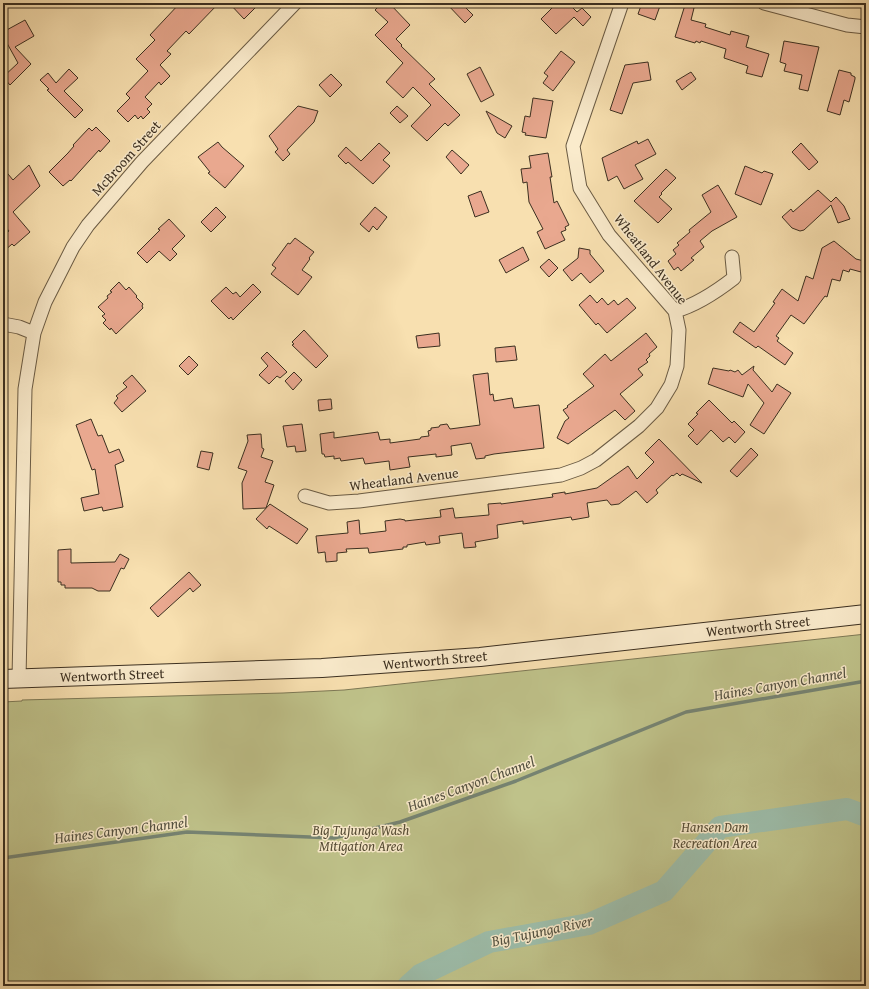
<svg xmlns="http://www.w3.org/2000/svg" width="869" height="989" viewBox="0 0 869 989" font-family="'Gentium Book Plus',serif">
<rect width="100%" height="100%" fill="#f8e0b0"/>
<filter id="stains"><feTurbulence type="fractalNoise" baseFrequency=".005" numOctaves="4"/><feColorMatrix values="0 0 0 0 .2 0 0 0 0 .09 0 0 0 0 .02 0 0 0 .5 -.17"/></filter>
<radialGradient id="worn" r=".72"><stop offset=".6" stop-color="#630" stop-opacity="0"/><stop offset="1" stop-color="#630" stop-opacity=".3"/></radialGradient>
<path fill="#bfc28a" stroke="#7d7855" d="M866 634V986H3V702L22 701V700L283 693 344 690Z"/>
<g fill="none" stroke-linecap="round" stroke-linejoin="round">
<path stroke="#768473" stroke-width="3.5" d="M3 858 187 832 334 838 400 822 516 781 686 712 866 681"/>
<path stroke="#9dbdaa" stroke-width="22" d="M408 986 420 975 489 942 589 924 664 891 720 827 847 809 866 816"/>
</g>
<path fill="#e9a88f" stroke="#3b2f20" d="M180 3H219L189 34 186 31 167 51 171 54 160 65 170 76 161 85 159 82 145 97 152 104 147 109 150 112 143 119 141 116 138 119 135 115 128 122 117 111 130 98 126 94 148 71 136 59 155 40 150 35Z
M229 3H250L255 8 244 19Z
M382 3H389L410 25 396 39 402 45 401 46 435 79 429 84 460 115 448 126 445 123 427 141 411 126 431 105 413 87 403 98 386 82 403 63 375 35 388 22 375 10Z
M446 3H461L473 15 465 23Z
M557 3H568L577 12 582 8 591 17 583 26 574 17 556 34 541 19Z
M642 3H661L655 20 638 14Z
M685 5 694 8 691 20 706 24 705 27 730 35 731 31 749 36 746 47 769 54 762 77 746 73 748 66 724 58 726 49 701 41 700 43 696 41 695 43 675 37Z
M25 20 34 36 15 47 31 64 10 85 3 77 18 63 3 36V32Z
M784 41 819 47 808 91 799 89 802 75 784 71 786 64 780 62Z
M561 51 575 62 553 91 543 83 548 76 544 73Z
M648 62 651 80 633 83 622 114 610 110 625 65Z
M480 67 494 95 481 102 467 74Z
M69 69 78 78 64 91 83 110 75 118 47 90 49 89 40 80 48 73 56 83Z
M839 70 851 73V75L855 77V79L849 102 844 100 840 115 827 111Z
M691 72 696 79 682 90 676 81Z
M331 74 342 85 330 97 319 85Z
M533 98 553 101 546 138 525 135 526 133 522 132 525 116 530 117Z
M298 106 318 111 314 122 287 150 290 154 283 161 275 152 278 149 269 136Z
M397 106 408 116 400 123 390 113Z
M486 111 512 126 505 138 497 133Z
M96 127 110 141 100 152 99 150 71 181 70 180 63 186 49 172 68 153 74 146 73 145 89 128 92 131Z
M648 139 656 154 635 165 643 179 624 189 617 176 608 181 602 158 637 141 638 144Z
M218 142 222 147 244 166 225 188 208 173 210 172 198 157Z
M379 143 390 153 383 160 390 166 373 184 348 162 346 164 338 156 346 147 361 161Z
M801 143 818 162 809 170 792 152Z
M452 150 469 165 461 174 446 157Z
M548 153 552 177H550L554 203 557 201 569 225 565 227 566 230 561 232 565 240 545 249 537 232 543 229 529 202 527 182 523 183 521 169 531 168 529 156Z
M29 165 40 186 13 212 30 232 14 246 12 244 3 252V236L9 231 3 224V168L13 180Z
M745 166 762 173 764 171 773 174 761 205 735 194Z
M666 169 676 178 661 193 662 194 659 197 672 209 658 223 634 201Z
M718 185 737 217 712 231 700 241 704 247 691 258 694 260 681 271 678 267 674 270 668 261 676 254 673 250 679 245 677 243 690 232 689 230 711 212 702 195Z
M818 190 831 202 836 197 844 206 850 219 838 223 831 205 804 230 800 231 792 228 782 217 791 209 793 212Z
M481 191 489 212 475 217 468 196Z
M216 207 226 217 211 232 201 222Z
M375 207 387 217 377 230 373 226 369 232 360 224Z
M169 219 185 236 172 249 177 254 170 261 159 251 147 263 137 253 160 230 158 229Z
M295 238 314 252 309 258 310 259 302 270 312 277 298 295 271 274 276 268 272 265 288 243 290 244Z
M834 241 856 259 864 261 861 272 850 269 849 272 843 270 840 281 832 279 827 297 825 296 804 324 791 315 776 336 779 338 777 341 793 353 785 365 758 346 756 348 733 332 740 322 754 332 775 303 773 302 782 289 798 301 806 276 813 279 822 248Z
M523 247 529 260 506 273 499 260Z
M579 248 590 250V254L604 271 590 283 581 273 572 281 563 270 578 258Z
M549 259 558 268 549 277 540 267Z
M119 282 126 290 129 287 137 296 136 297 143 304 142 306 143 308 116 334 111 328 110 330 103 323 106 320 102 316 105 314 98 307 108 298 107 296 112 292 110 291Z
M253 284 261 292 233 320 231 317 229 319 211 301 226 287 233 294 236 292 240 297Z
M590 295 597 303 602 298 608 305 614 300 618 305 627 298 636 308 607 333 598 323 596 325 579 305Z
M304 330 328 356 316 368 292 345 294 344 292 342Z
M439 333 440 346 418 348 416 336Z
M646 333 657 347 649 354 650 356 646 360 648 362 638 369 643 375 620 394 635 411 625 420 615 410 568 444 557 438 565 421 569 418 563 410 568 407 567 406 594 386 583 374 605 354 611 361Z
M515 346 517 360 496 362 495 348Z
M267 352 287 372 280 378 277 376 269 384 259 375 268 366 261 358Z
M189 356 198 365 188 375 179 366Z
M754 366 753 370 772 392 777 384 791 393 764 434 750 425 764 403 748 384 743 397 708 384 713 368 729 371 730 370 735 372 738 370 742 375Z
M294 372 302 380 293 390 285 381Z
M488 373 490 395 493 394 494 401 512 398 514 408 539 405 544 448 494 454 485 456V458L476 459 471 443 451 446 452 455 436 457V454L408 457 410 467 390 470 389 461 365 464 363 458 341 461 340 458 334 459V456L325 457 324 454H322L320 434 334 432V438L378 432 380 440 390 439V443L420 439 421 437 429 436 428 431 431 430V428L439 427 440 425 447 424 450 429 480 425 473 375Z
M132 375 146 391 122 412 114 403 118 398 116 396 127 387 123 383Z
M331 399 332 409 319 411 318 400Z
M709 400 732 423 734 421 745 432 735 443 729 437 723 442 711 430 697 445 688 436 694 430 688 424 698 414 696 413Z
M91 419 98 436 102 435 109 453 119 449 124 461 115 465 123 507 103 511 102 507 84 511 81 498 99 494 95 469 92 470 76 425Z
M302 424 306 451 296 452 295 446 287 447 283 426Z
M261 434 262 448 264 449 261 457 273 461 265 482 274 485 266 508 243 509 242 483 247 471 238 468 248 441 247 435Z
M659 439 702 483 682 474 680 476 677 473 673 476 672 475 656 490 658 493 647 503 636 491 619 504 611 505 607 500 587 503 589 517 572 520 571 517 523 524V521L497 525 498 538 475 542 476 547 464 548 462 533 439 536 440 543 426 545 425 542 407 545V547H403V549L369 553 368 548 346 549 347 552 337 553V561L326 562 325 552 318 553 316 536 348 533 347 522 359 520 360 534 386 531 385 521 400 519 405 520V521L441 517 440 510 453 508 455 518 489 515 488 504 501 503V504L553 497 552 494 565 492V494L597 488 628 466 637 479 654 462 645 453Z
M751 448 758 455 737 477 730 471Z
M201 451 213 453 209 470 197 467Z
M270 504 308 529 297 544 269 526 267 529 256 519Z
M71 549V563L115 562 120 554 129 559 124 569 121 568 110 591H98L92 588H65V585H61V582H58V550Z
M189 572 201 585 193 592 190 588 158 617 150 608Z"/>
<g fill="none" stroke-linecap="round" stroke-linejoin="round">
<g stroke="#6a5b44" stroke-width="15">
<path id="minor" d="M764 3 847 25 866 27
M675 311C697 305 716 292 734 278L732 257
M3 324 19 327 34 333 45 302 73 247 88 225 142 162 295 3
M305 496 329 503 359 501 561 475 581 468 596 460 639 426 657 408 671 385 677 366 679 330 675 311 609 235 580 188 573 146 622 3
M19 679 25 389 34 333"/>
</g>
<g stroke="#3b2f20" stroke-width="20">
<path id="secondary" d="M3 679 322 668 480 657 866 614"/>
</g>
<use href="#minor" stroke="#faebcc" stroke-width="13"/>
<use href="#secondary" stroke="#faebcc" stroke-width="18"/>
</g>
<g text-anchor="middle" stroke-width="3" stroke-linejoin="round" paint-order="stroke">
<g font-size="14" fill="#3b2f20" stroke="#faebcc">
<text transform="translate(126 158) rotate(-48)" y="5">McBroom Street</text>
<text transform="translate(651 259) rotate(52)" y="5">Wheatland Avenue</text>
<text transform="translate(404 479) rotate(-7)" y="5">Wheatland Avenue</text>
<text transform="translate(758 626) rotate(-6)" y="5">Wentworth Street</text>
<text transform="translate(435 660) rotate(-5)" y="5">Wentworth Street</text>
<text transform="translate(112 675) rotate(-2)" y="5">Wentworth Street</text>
</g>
<g font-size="14" font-style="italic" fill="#554c35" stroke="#faebcc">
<text x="715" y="832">Hansen Dam<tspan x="715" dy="16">Recreation Area</tspan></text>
<text x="361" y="835">Big Tujunga Wash<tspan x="361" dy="16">Mitigation Area</tspan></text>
</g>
<g font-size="15" font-style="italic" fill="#545242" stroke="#faebcc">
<text transform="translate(780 684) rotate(-10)" y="5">Haines Canyon Channel</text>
<text transform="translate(471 784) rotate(-20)" y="5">Haines Canyon Channel</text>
<text transform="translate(121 830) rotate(-7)" y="5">Haines Canyon Channel</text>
<text transform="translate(542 931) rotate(-12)" y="5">Big Tujunga River</text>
</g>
</g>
<rect width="869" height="989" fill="none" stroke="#f8e0b0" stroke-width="16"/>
<rect x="4" y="4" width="861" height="981" fill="none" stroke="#3b2f20" stroke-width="2"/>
<rect x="8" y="8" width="853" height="973" fill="none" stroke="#3b2f20"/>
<rect width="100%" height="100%" filter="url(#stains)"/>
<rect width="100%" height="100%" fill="url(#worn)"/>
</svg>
